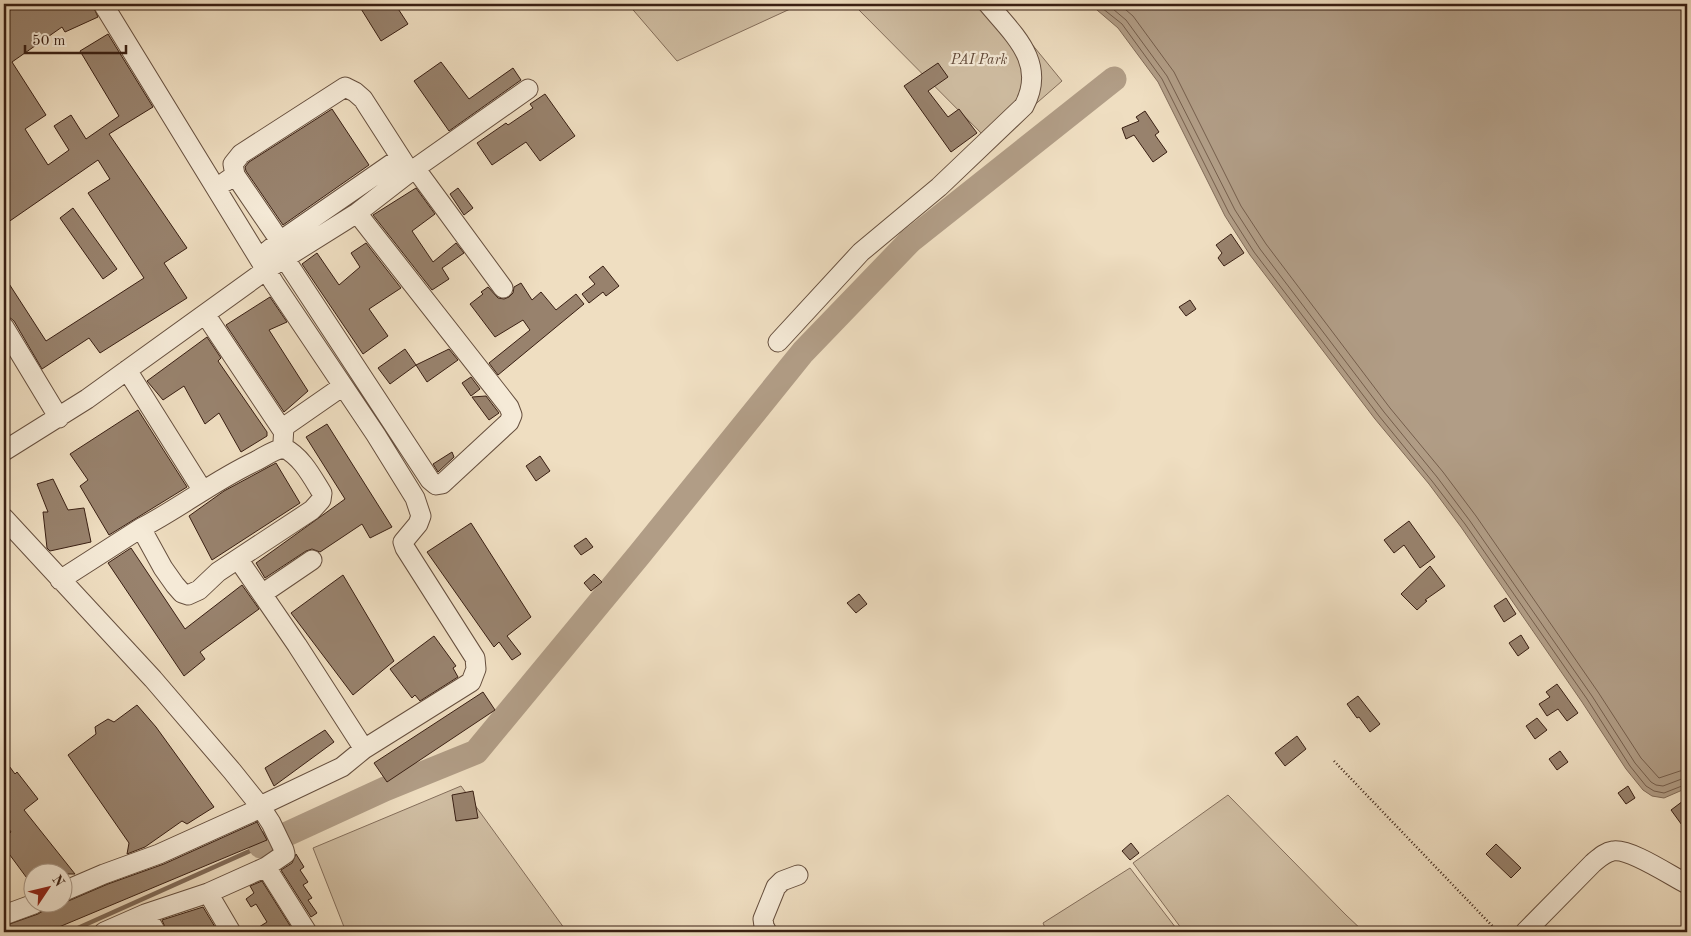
<svg xmlns="http://www.w3.org/2000/svg" width="1691" height="936" viewBox="0 0 1691 936" font-family="'Old Standard TT',serif">
<rect width="100%" height="100%" fill="#efdec1"/>
<filter id="stains"><feTurbulence type="fractalNoise" baseFrequency=".004" numOctaves="4"/><feColorMatrix values="0 0 0 0 .2 0 0 0 0 .09 0 0 0 0 .02 0 0 0 .5 -.17"/></filter>
<radialGradient id="worn" r=".72"><stop offset=".6" stop-color="#630" stop-opacity="0"/><stop offset="1" stop-color="#630" stop-opacity=".3"/></radialGradient>
<path fill="#d0bea3" stroke="#846e5b" d="M628 4H801L677 61Z
M853 4H999L1062 81 991 143Z
M461 786 567 932H346L313 848Z
M1228 795 1346 915 1364 932H1184L1133 863Z
M1130 868 1179 932H1047L1043 923Z"/>
<path fill="#b19d86" stroke="#816b58" d="M1090 4H1687V788L1664 798 1652 796 1643 790 1626 769 1582 702 1461 527 1429 484 1375 419 1250 255 1225 216 1158 82 1118 28Z"/>
<g fill="none" stroke-linecap="round" stroke-linejoin="round">
<path stroke="#755e4c" stroke-width="1" d="M1097 4 1122 24 1162 79 1229 213 1254 252 1379 416 1432 481 1465 524 1587 699 1630 766 1646 786 1654 791 1664 793 1687 784
M1107 4 1126 20 1167 76 1235 210 1260 249 1384 412 1437 477 1470 521 1592 696 1635 763 1651 782 1656 785 1663 786 1687 777
M1119 4 1133 16 1174 72 1241 206 1266 244 1390 408 1443 472 1476 516 1598 692 1641 758 1659 778 1680 771 1687 770"/>
<path stroke="#816b58" stroke-width="4.5" d="M69 932 261 846"/>
<path stroke="#b19d86" stroke-width="25" d="M261 846 385 789 476 752 639 555 803 352 910 241 1114 79"/>
</g>
<path fill="#98826d" stroke="#391f13" d="M23 4H92L98 17 65 32 62 27 12 62 46 115 25 129 48 165 69 150 54 126 71 115 86 139 119 116 80 51 108 34 153 107 109 134 187 248 164 263 187 298 100 353 89 338 42 369 14 321 9 317 4 316V276L46 341 144 278 88 193 110 179 98 160 4 225V13Z
M358 4H395L408 24 381 41Z
M441 62 469 99 513 68 521 80 449 131 414 81Z
M938 63 948 77 928 91 948 117 959 109 977 133 951 152 904 86Z
M545 94 575 136 540 161 526 142 492 165 477 143 506 123 508 125 533 108 530 104Z
M332 109 369 165 283 225 246 171 245 167 249 162Z
M1145 111 1159 132 1155 135 1167 152 1153 162 1134 135 1126 139 1122 128 1139 121 1136 117Z
M416 188 435 214 412 231 433 262 456 243 464 253 442 268 449 279 432 290 373 215Z
M458 188 473 208 464 215 450 194Z
M73 208 117 269 103 279 60 218Z
M1231 234 1244 253 1224 266 1218 258 1222 253 1216 245Z
M366 243 401 288 369 309 388 336 363 354 302 264 317 253 339 285 360 267 351 253Z
M603 266 619 286 606 296 603 292 589 303 582 294 595 284 589 277Z
M521 283 532 300 541 292 556 310 576 294 584 304 498 375 489 363 530 330 523 320 495 337 470 304 483 294 481 292 488 287 498 298 504 299 509 297 513 293 514 287Z
M270 297 287 322 269 330 308 391 284 412 226 325Z
M1190 300 1196 309 1186 316 1179 307Z
M207 337 221 358 218 361 267 432V436L241 452 219 413 205 424 184 386 163 400 147 381Z
M405 349 416 365 390 384 378 368Z
M449 349 458 360 427 382 416 365Z
M471 377 480 389 471 396 462 383Z
M486 396 499 413 489 420 472 397Z
M138 410 187 487 109 535 80 486 88 480 70 454Z
M327 424 392 527 370 538 362 524 320 552 312 549 306 551 265 578 256 563 345 499 306 437Z
M452 452 454 457 438 472 433 464Z
M540 456 550 471 536 481 526 466Z
M276 463 300 503 212 560 189 516 224 491Z
M53 479 68 510 84 508 91 542 50 551 47 548 43 512H48L37 484Z
M1409 521 1435 557 1420 568 1404 545 1394 553 1384 540Z
M471 523 531 617 507 636 521 654 512 660 499 642 494 647 427 552Z
M586 538 593 547 581 555 574 546Z
M131 548 185 629 242 585 259 609 200 652 205 659 184 676 108 563Z
M1430 566 1445 586 1425 600 1427 601 1417 610 1401 594Z
M594 574 602 582 591 591 584 583Z
M343 575 394 661 353 695 291 613Z
M859 594 867 604 856 613 847 603Z
M1506 598 1516 614 1504 622 1494 606Z
M1521 635 1529 648 1518 656 1509 643Z
M434 636 456 666 453 668 458 677 420 701 415 695 412 698 390 669Z
M1557 684 1578 713 1567 721 1558 709 1547 716 1539 704 1550 697 1546 692Z
M483 692 495 710 387 782 374 763Z
M1358 696 1380 724 1370 732 1359 717 1357 718 1347 704Z
M137 705 156 727 214 807 187 824 182 821 145 847 127 854 129 843 68 755 96 734 95 727 108 719 114 722Z
M1537 718 1547 730 1535 739 1526 726Z
M325 730 334 742 274 786 265 768Z
M1297 736 1306 749 1285 766 1275 753Z
M1560 751 1568 762 1557 770 1549 759Z
M4 759 15 774 17 772 38 799 24 810 75 874H32V885L4 847V838L11 832 4 822Z
M1628 786 1635 798 1626 804 1618 793Z
M473 791 478 818 456 821 452 795Z
M1687 798V832L1671 810Z
M257 822 267 840 47 932H4V926L38 914 43 911 45 904 66 902 108 884 164 864Z
M1131 843 1139 853 1130 860 1122 851Z
M1496 844 1521 868 1511 878 1486 854Z
M296 854 304 867 300 870 308 882 303 885 312 898 308 900 317 913 311 917 281 870 292 863Z
M262 881 294 932H251L267 922 256 904 251 907 246 899 254 893 250 886Z
M203 907 218 932H167L162 920Z"/>
<g fill="none" stroke-linecap="round" stroke-linejoin="round">
<g stroke="#664f3e" stroke-width="21">
<path id="minor" d="M103 4 274 283 376 435 415 498 421 516 418 524 403 542 405 548 475 658 476 669 471 682 364 749 342 767 260 806
M415 168 503 288
M235 175 233 164 241 154 345 87 355 92 363 99 410 172
M225 182 235 175 280 241
M259 258 280 241 400 158
M285 259 430 480 436 485 442 484 509 422 512 415 509 407 357 213
M205 314 283 431
M4 327 59 418
M778 342 861 252 939 187 1024 106C1047 63 1014 35 988 4
M127 370 203 491
M283 442 284 427 343 386
M284 448C302 457 312 477 322 493L321 500 312 510 218 572 199 590 188 595 182 593 175 585 163 568 141 528C180 508 215 480 256 461 266 456 273 450 284 448Z
M4 451 87 399 266 270 357 213 410 172 528 89
M4 518 153 679 232 771 260 806 271 823 284 850 285 854 266 867 208 893 145 914 104 932
M238 559 297 645 364 749
M60 580 141 528
M262 594 312 560
M266 867 307 932
M62 892 104 874 159 854 261 808
M208 893 231 932
M145 914 156 932
M4 915 34 904
M767 932 764 926 763 919 776 887 782 881 798 875
M1525 932 1593 863C1599 858 1605 852 1613 851 1630 848 1671 876 1687 884"/>
</g>
<path stroke="#391f13" stroke-width="2.5" stroke-dasharray="1 2.5" stroke-linecap="butt" d="M1334 761 1498 932"/>
<use href="#minor" stroke="#f5ead7" stroke-width="19"/>
</g>
<g text-anchor="middle" stroke-width="4.5" stroke-linejoin="round" paint-order="stroke">
<g font-size="14" font-style="italic" fill="#5f4737" stroke="#f5ead7">
<text x="979" y="64">PAI Park</text>
</g>
</g>
<rect width="1691" height="936" fill="none" stroke="#efdec1" stroke-width="20"/>
<rect x="5" y="5" width="1681" height="926" fill="none" stroke="#391f13" stroke-width="2.5"/>
<rect x="10" y="10" width="1671" height="916" fill="none" stroke="#391f13"/>
<g transform="translate(48 888) rotate(55)"><circle r="24" fill="#f5ead7" stroke="#aa9989"/>
<path d="M0-4L9 19L0 12L-9 19Z" fill="#8f2418"/>
<text y="-8" font-size="14" font-weight="bold" text-anchor="middle" fill="#391f13">N</text>
</g>
<path d="M25 45v8h101v-8" fill="none" stroke="#391f13" stroke-width="2.5"/>
<text x="32" y="45" font-size="15" fill="#391f13" stroke="#f5ead7" stroke-width="4" paint-order="stroke">50 m</text>
<rect width="100%" height="100%" filter="url(#stains)"/>
<rect width="100%" height="100%" fill="url(#worn)"/>
</svg>
